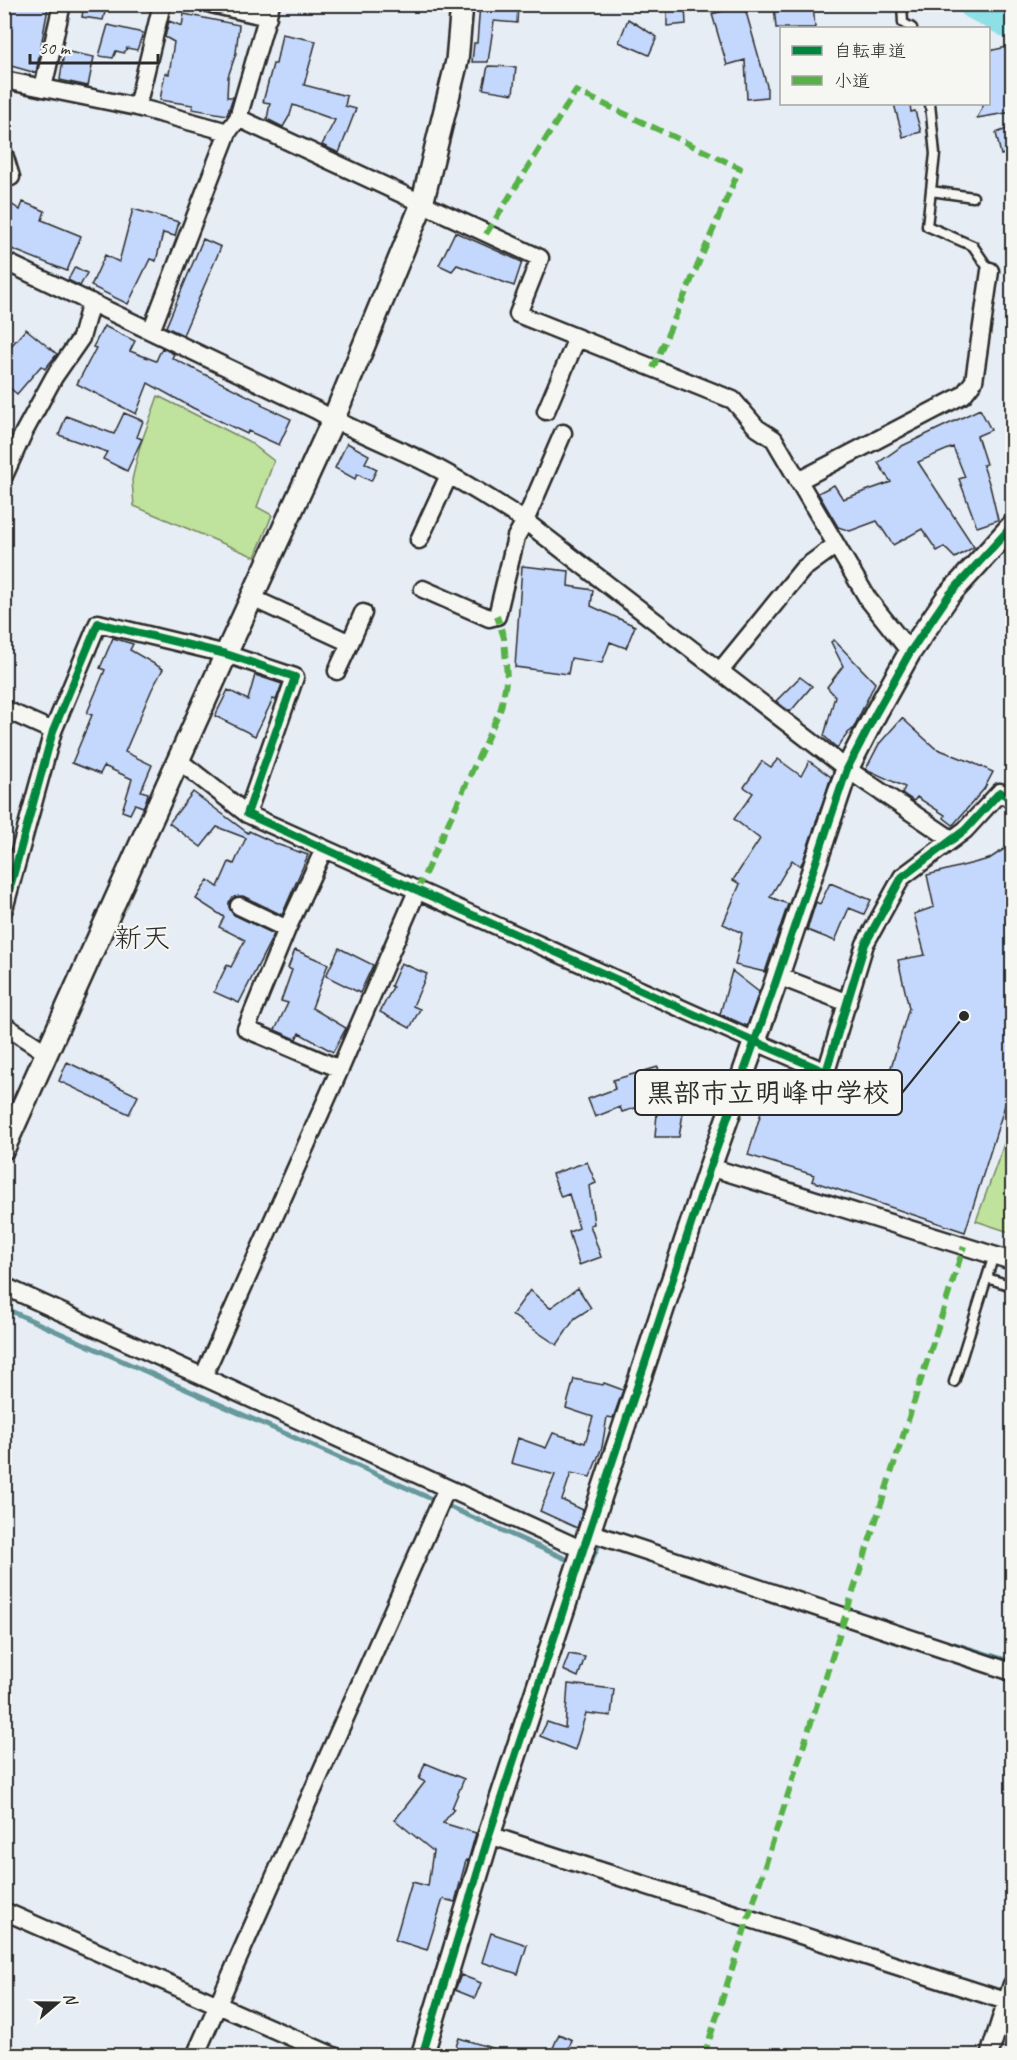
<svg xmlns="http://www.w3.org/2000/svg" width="1017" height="2060" viewBox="0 0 1017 2060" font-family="Caveat,'Klee One',sans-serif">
<rect width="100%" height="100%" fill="#e7edf5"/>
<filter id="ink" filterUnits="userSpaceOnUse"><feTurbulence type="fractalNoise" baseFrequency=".0167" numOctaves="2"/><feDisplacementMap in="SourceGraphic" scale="12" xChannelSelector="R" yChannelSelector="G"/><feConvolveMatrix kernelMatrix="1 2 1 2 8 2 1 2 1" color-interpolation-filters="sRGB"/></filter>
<g filter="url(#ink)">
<path fill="#bfe29c" stroke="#758664" stroke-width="1.5" d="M158 396 248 441 274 461 257 507 272 515 255 557 134 506 132 480 140 446Z
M1012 1122V1233L976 1221Z"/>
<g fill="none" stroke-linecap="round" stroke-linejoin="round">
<path stroke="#66989c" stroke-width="5" d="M4 1308 575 1563
M583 1566 588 1568 602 1538
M951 1643 1012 1662"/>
<path stroke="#8ee0e7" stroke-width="30" d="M973 4 1012 25"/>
</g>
<path fill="#c4d8fd" stroke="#2b2b2b" stroke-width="1.5" d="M4 4H22L48 8 36 73 4 64Z
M84 4H107L103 20 82 17Z
M480 4H518L517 23 494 21 488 62H472L474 43H477Z
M774 4H813L815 28H776Z
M744 5 767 86V97L747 99 745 60 727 65 712 14Z
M685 7 686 24 667 26V8Z
M184 14 239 25 236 53 228 77 227 97H233L227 115 192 109 193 105 160 100 165 73 169 74 174 42 165 37 169 21 182 26Z
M628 19 657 37 649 55 619 42Z
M108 25 143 33 137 50 127 48 124 53 116 51 113 58 99 56Z
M282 34 316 41 304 85 347 96 345 106 356 109 339 153 322 145 335 120 293 105 290 115 283 127 267 119 270 103 263 102 273 64H276Z
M1012 46V112L977 118 984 104H988V51Z
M64 51 94 57 88 86 60 80Z
M488 66 516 67 513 94 483 89Z
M894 104H910L911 112 915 111 921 132 903 137Z
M1012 127V152L1001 155 996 133Z
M4 199 20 210 23 202 45 211 42 220 81 236 67 271 4 246Z
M133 209 179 222 175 236 163 233 156 261 150 259 128 304 91 286 105 255 119 262Z
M455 232 522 262 514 286 457 265 452 271 439 265Z
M203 239 221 247 183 335 166 327Z
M75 267 87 273 80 286 68 280Z
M104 326 135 341 130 351 156 361 162 348 174 354 172 358 262 403 261 405 291 419 279 445 248 431 247 434 193 408 148 383 136 414 77 384 96 348 93 347Z
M26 329 57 354 45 369 41 366 17 394 4 383V354Z
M980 409 991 430 977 436 986 464 983 465 990 486 998 520 977 527 959 479 965 477 953 447 918 462 974 547 955 558 944 547 937 551 922 529 893 545 877 521 850 531 838 527 818 493 834 485 843 499 891 482 878 463 902 446Z
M124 413 143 421 137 437 142 439 127 471 103 459 107 452 59 435 66 416 114 434Z
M347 443 369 455 365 463 377 469 371 481 357 474 355 479 335 468Z
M522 566 569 571 568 586 593 590 591 606 635 626 626 648 610 642 602 663 571 658 568 674 515 667Z
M113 638 133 644 130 650 163 669 152 689 125 752 152 765 141 791 148 793 146 802 143 807 135 804 130 814 122 811 132 779 104 766 100 774 72 763 92 715 87 713 105 670 100 668Z
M834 640 875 683 853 729 848 733 837 748 824 736 835 696 827 687 843 666 831 642Z
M255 675 282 684 276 700 273 699 255 736 215 716 228 690 248 700Z
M800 677 812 686 790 712 776 701Z
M902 718 935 748 971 762 993 772 984 789 953 825 944 818 945 815 917 797 914 801 902 793 905 787 866 769 879 744Z
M778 759 801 776 809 761 831 777 803 861 800 866 792 860 770 897 788 904 765 972 735 965 742 933 723 924 740 884 733 880 760 839 734 819 753 793 744 787 762 761 771 767Z
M193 792 248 833 249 831 279 845 308 855 282 915 243 896 234 897 229 902V907L234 915 274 934 239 1003 214 992 227 965 231 967 245 940 219 927 224 917 196 899 208 880 218 887 229 862 234 864 246 838 217 827 201 847 169 823Z
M1012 844V1083L965 1232 812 1181 814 1175 748 1155 772 1077 838 1097 842 1084 882 1097 909 1008 898 960 925 955 914 914 934 907 927 875 989 859Z
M830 883 871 900 864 914 849 908 835 941 807 930 816 902 820 904Z
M339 948 373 965 360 993 326 976Z
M295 950 328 964 312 1008 346 1028 333 1052 299 1033 296 1039 275 1030 288 1003 281 1001 292 970 288 968Z
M401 963 427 974 413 1006 420 1009 410 1028 380 1012 393 987 391 986Z
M732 971 759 992 747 1026 720 1014Z
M67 1062 138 1096 129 1114 59 1081Z
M658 1067 669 1102H685L679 1137H655L658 1101 622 1112 620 1107 595 1117 588 1099 615 1089 613 1080Z
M587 1162 596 1183 589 1186 594 1224 590 1225 601 1257 579 1265 569 1232 579 1228 569 1194 561 1197 552 1174Z
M578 1288 591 1308 575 1318 557 1345 512 1315 530 1290 550 1308Z
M574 1379 603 1385 604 1383 623 1390 613 1418 607 1417 602 1447 590 1477 571 1473 562 1500 583 1510 577 1528 540 1511 555 1475 511 1463 518 1438 546 1448 553 1433 585 1443 593 1417 566 1408Z
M569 1654 585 1657 578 1677 563 1670Z
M568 1684 614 1689 611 1716 586 1713 575 1750 540 1736 547 1722 565 1728Z
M425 1763 464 1779 452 1808 454 1809 443 1823 476 1833 468 1861 466 1860 455 1902 443 1899 427 1950 395 1940 412 1882 428 1886 433 1851 395 1820 425 1782 419 1779Z
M491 1933 527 1945 518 1974 482 1962Z
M461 1975 481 1983 475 1998 455 1990Z
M559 2034 572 2040 566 2055H550Z
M459 2038 505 2052V2055H453Z"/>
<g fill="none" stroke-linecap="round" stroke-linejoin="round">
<g stroke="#2b2b2b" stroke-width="13">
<path id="service" d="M902 4 903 23 912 28
M930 104 935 154 927 226 973 246 990 271
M931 191 973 197
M987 1278 1012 1286
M954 1382 994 1255"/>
</g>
<g stroke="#2b2b2b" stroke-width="21">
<path id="minor" d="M211 4 268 17
M4 80 137 107 228 132
M43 88 62 4
M137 107 162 4
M238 118 540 258 518 314 733 400 757 428 774 439 868 599 910 652
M4 154 11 177
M4 261 316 410C352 430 391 445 429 464 462 481 494 501 525 521L847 769 951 839
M151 331 228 132 238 118 271 4
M546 411 577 338
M4 476 24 432 54 377 81 338 91 302
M798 481 963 395 974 381 990 271
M419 540 449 475
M423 589 489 618 497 616 516 537 525 521 563 433
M252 598 350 643 363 613
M337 671 350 643
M720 671 803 569 836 545
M4 709 53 731
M178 760 247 814
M324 849 287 929 246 1029 340 1069 417 891
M239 906 287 929
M4 909 53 731 98 623 226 654 295 677 247 814 754 1041 826 1072 865 944 902 877 965 830 1000 792 1012 800
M778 976 848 1003
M4 1025 47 1053
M710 1167 1012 1261
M4 1286 583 1550
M203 1377 340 1069
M589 1532 1012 1672
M489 1835 1012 2003
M4 1911 334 2056
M195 2056 447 1488
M989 2056 1012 1984"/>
</g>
<g stroke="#2b2b2b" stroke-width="26">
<path id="tertiary" d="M4 1148 226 654 334 418 422 204 457 61 462 4
M422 2056 489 1835 583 1550 710 1167 773 990 847 769 876 713 910 652 949 595 1012 526"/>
</g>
<use href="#service" stroke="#f6f6f2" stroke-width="8"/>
<use href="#minor" stroke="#f6f6f2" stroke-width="16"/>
<use href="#tertiary" stroke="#f6f6f2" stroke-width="21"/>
<path stroke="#56b246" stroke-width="6" stroke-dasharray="12 6" stroke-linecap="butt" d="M486 234 576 91 740 168 653 368
M417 891 501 708 507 677 504 638 497 616
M704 2056 964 1246"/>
<g stroke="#f6f6f2" stroke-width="11">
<path id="cycleway" d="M4 909 53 731 98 623 226 654 295 677 247 814 754 1041 826 1072 865 944 902 877 965 830 1000 792 1012 800
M422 2056 489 1835 583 1550 710 1167 773 990 847 769 876 713 910 652 949 595 1012 526"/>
</g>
<use href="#cycleway" stroke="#00873e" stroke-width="8"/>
</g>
</g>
<g text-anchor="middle" stroke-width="4.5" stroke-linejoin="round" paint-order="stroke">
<g font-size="28" fill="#2b2b2b" stroke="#f6f6f2">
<text x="142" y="947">新天</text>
</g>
</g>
<path fill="none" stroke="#2b2b2b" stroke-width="2" d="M964 1016L902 1093"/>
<circle fill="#2b2b2b" stroke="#f6f6f2" stroke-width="2" cx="964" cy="1016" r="6"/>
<rect fill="#f6f6f2" stroke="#2b2b2b" stroke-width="2" x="635" y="1070" width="267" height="45" rx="6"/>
<g font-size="27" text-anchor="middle" font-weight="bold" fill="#2b2b2b">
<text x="768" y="1102">黒部市立明峰中学校</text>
</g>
<rect width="1017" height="2060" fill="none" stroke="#f6f6f2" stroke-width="24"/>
<rect x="12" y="12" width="993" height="2036" fill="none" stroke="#2b2b2b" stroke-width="2" filter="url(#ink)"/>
<rect x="780" y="27" width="210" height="78" fill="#f6f6f2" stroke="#a5a5a2" stroke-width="1.5"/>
<rect x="792" y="46" width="30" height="9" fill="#00873e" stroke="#a5a5a2" stroke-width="1.5"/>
<text x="834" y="57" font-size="18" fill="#2b2b2b">自転車道</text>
<rect x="792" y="76" width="30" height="9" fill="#56b246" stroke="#a5a5a2" stroke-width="1.5"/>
<text x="834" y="87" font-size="18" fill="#2b2b2b">小道</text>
<g transform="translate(57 2003) rotate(70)" stroke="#f6f6f2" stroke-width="4.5" paint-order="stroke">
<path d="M0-4.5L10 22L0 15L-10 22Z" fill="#2b2b2b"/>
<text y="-9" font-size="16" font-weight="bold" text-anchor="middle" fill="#2b2b2b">N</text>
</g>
<path d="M30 54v9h128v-9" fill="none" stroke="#2b2b2b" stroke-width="3"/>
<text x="39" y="54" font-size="18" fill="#2b2b2b" stroke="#f6f6f2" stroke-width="4.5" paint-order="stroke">50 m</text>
</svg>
